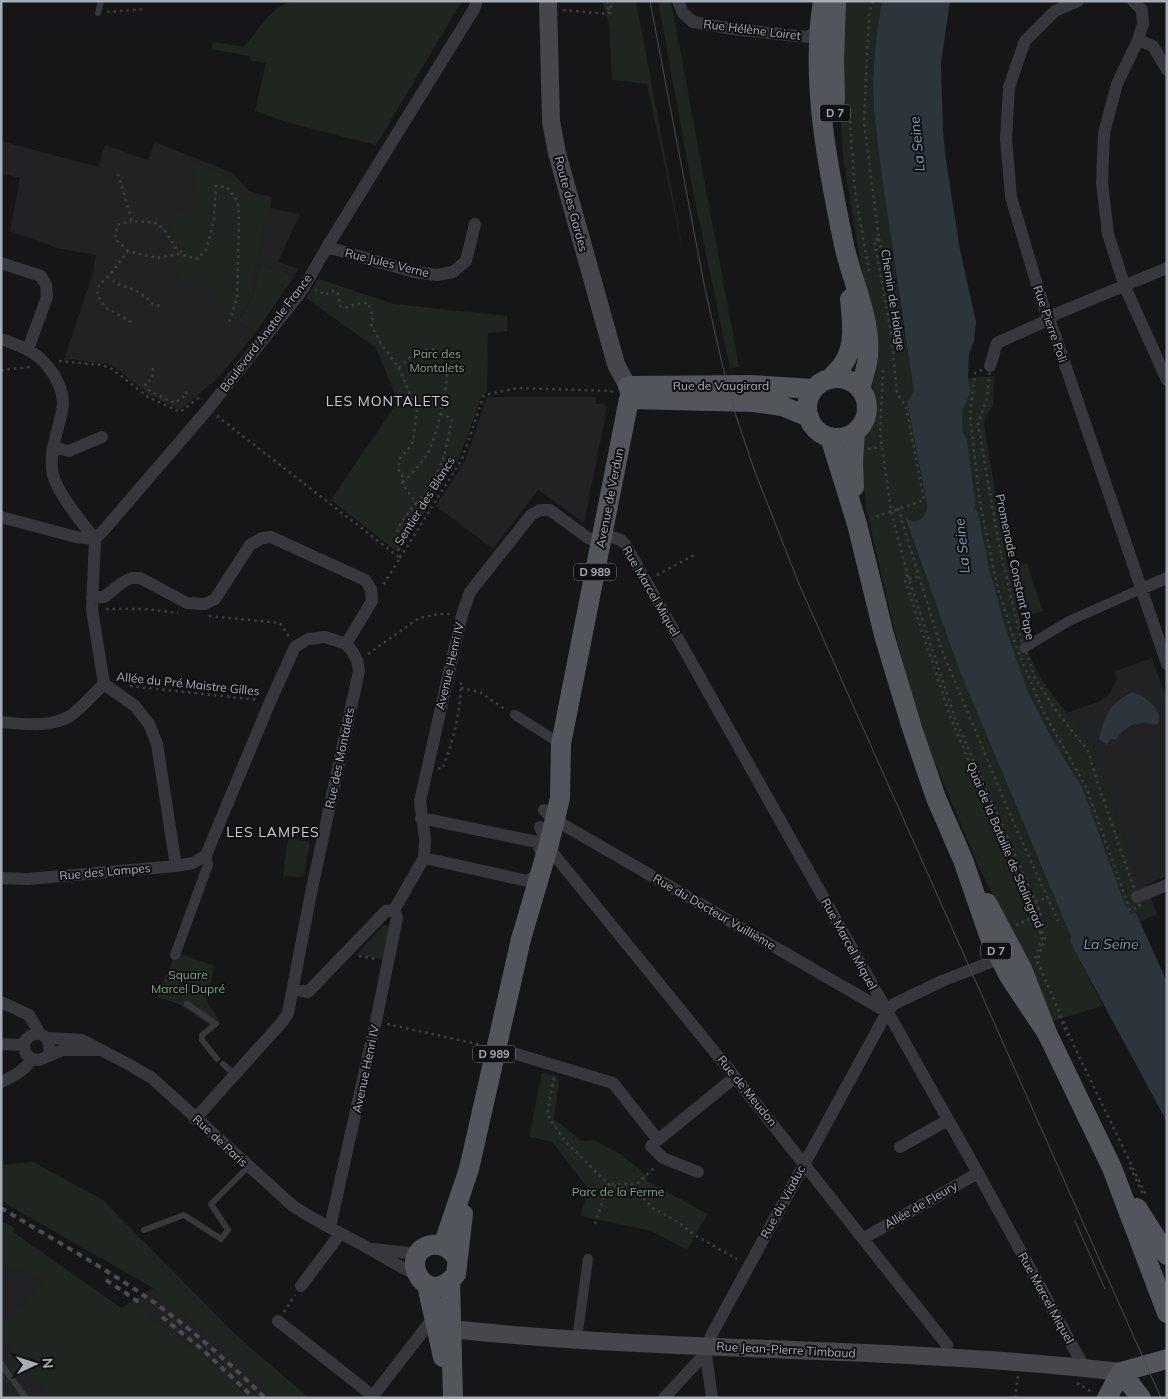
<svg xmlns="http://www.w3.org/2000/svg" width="1168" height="1399" viewBox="0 0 1168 1399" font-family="Mulish,sans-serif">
<rect width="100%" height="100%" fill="#161618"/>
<path fill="#222225" d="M1 141 99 167 105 145 148 160 155 142 233 173 249 191 272 197 270 208 300 214 278 262 299 269 295 275 260 265 252 300 238 321 255 334 216 380 180 410 148 394 112 365 72 359 64 360 92 276 96 255 57 248 10 231 20 178 1 173Z
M487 397H595L596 404H604L607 408 584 523 538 490 493 549 436 506 465 461Z
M1152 658 1167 700V876L1146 885 1134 880 1061 715 1103 700V698L1109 694 1117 680 1115 671Z
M1 1227 13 1232 121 1308 153 1288 288 1398H1Z"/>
<path fill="#1e261f" d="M291 1H462L376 145 289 123 255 111 266 63 250 60V56L211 49 214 42 242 47C250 42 254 33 260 26 269 15 278 6 291 1Z
M602 1H636L684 256 647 84 612 80 609 24Z
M658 1H671L739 367 730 369 691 182Z
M846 1H882L876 39 873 80 874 110 881 171 914 393 907 401 927 505C927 519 918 526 905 518L960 672 1071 938 1070 942 1103 1006 1053 1021 1026 961 980 870 935 763 915 705 896 637 866 508 861 457 865 431 874 409 868 307 843 158 839 92Z
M193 163 231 178 247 195 267 199 266 215 247 303 234 321 193 278 180 280 174 263 183 250 170 230 176 213 200 214Z
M260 265 295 275 255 334 238 321 252 300Z
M318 279 394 304 507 316V331L488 333 487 393H483L459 458 401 550 396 551 331 500 398 401 376 348 306 298Z
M994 376 993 406 986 416 984 425C994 483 1002 540 1015 597 1020 619 1024 642 1033 663 1048 697 1079 721 1095 754L1137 881 1146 885 1157 914 1140 922 1136 913H1130L1124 902 1082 787 1054 742 1029 694 1006 630 989 567 978 513 975 508V499L967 440C963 432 959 417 962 409 964 405 965 406 967 402 970 394 969 386 968 378Z
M1027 563 1043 611 1026 617 1013 568Z
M288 838 310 842 304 874 300 877 283 876Z
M386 925 389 926 384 960 357 954 383 926Z
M178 953 214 966 207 1002 220 1021 212 1027 179 1004 157 997 175 955Z
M542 1073 555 1075 559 1080 554 1119 582 1141 594 1140 622 1155 647 1176V1181L708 1214 687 1250 651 1231 581 1216 588 1188 552 1142 529 1137Z
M33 1162 103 1200 235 1334 309 1398H272L251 1375 153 1288 1 1201V1165Z
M1 1221 15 1228 13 1232 121 1308 134 1303 222 1372 249 1398H53L1 1337V1330L46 1280 1 1264Z"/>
<path fill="#2c353c" d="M882 1H950L941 63 943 132 946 160 960 250 976 322 974 341 969 354 968 378 970 390 967 402 962 410 963 432 967 440 975 499V508L978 513 989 567 1006 630 1029 694 1054 742 1082 787 1124 902 1130 913H1136L1167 982V1122L1070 942 1071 937 960 672 905 517C916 527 927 518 927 505L907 401 914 392 881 171 874 110 873 80 876 39Z
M1132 692C1145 696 1164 709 1158 724 1154 725 1150 723 1146 723 1133 722 1122 729 1116 740L1111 738 1107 745 1099 739C1105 715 1109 704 1132 692Z"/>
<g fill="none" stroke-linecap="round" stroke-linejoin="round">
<path stroke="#3d3f44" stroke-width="2.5" stroke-dasharray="2.5 4" stroke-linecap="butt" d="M607 1 609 13
M872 1 869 15 864 123 879 239 874 240 891 332 897 394 906 406 924 500 872 518
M563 10 609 14
M107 12 146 9
M609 14 613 1
M849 108 855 192 869 271
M118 174 132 221 157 223 165 231 176 248 186 255
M879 239 895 325 896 332H891
M128 251 115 239 117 225 132 221
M107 277 120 285 135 290 146 297 151 303 160 306
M315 289 325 295 331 291H336L338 294 340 306 344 308 361 303H368L373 316 371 324 381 344 399 368 417 411 413 440 411 446 400 458 398 469 402 475V483L416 503 401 522 396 536 400 556
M131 322 105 307 97 295 99 285 112 272 128 251 157 258 179 254 198 259 207 248 214 219 216 186 227 187 238 202 239 223 237 298 229 322
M59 361 102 365 112 369 148 397 180 412 200 397 202 399
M990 366 987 398 978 424 999 545 1021 639 1035 678 1057 712 1088 751 1097 781 1140 906 1130 910 1086 787 1044 713 1017 649 997 585 980 503 970 415 975 373Z
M153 368 152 379 145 384 150 391 174 403 187 395 185 388
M399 368C411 356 419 348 436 350 440 353 445 357 446 362 451 377 436 438 428 453 421 464 411 474 402 483
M1 370 30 367
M883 370 880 432 882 447 891 510 907 573 956 721 1041 914 1016 925
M217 416 400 558 383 585
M868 449 882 447
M416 503 431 488 444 457 452 419 439 413
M898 508 941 648 1015 826 1058 921
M400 558 462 459 484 395 518 388 611 391 614 393
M907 574 905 580 950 716 1009 858 1045 939 1037 961 1076 1050 1146 1195
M657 575 696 554
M909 579 919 576
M106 609H145L178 613
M209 616 280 623 290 638
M368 654 419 618 438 614H450
M130 686 259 700
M461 688 480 692 506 710
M438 768 442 769C454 740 461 710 461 679
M1029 903 1047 898
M359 956 376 959
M1035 958 1042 939 1038 925
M1059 1016 1069 1038
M387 1024 482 1045
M554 1078 547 1114 564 1140 608 1184 637 1192 654 1209 675 1220 696 1236 737 1259
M1130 1167 1143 1194
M595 1224 608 1184H637L656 1166
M284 1312 295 1295
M1077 1383 1093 1393
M1015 1398 1018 1376"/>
<path stroke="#37383d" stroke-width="6" d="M98 13 101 1
M187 1004 216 1024 202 1035V1040L217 1059
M223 1064 235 1075
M144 1230 184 1215 221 1239 228 1230 211 1204 248 1167
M1 1364 26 1398"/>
<path stroke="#37383d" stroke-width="10" d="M1024 648 1069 621 1141 589
M515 715 561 744
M175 955 208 865 206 855
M577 1339 588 1259"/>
<path stroke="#37383d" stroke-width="12" d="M678 1 683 13 693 22 733 29 808 37 820 29H824
M1078 1 1055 11 1025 41 1009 87 1006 139 1011 197 1043 305 1055 335 1167 664
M1133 1 1142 10 1143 24 1138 40 1117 84 1104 133 1102 183 1108 234 1125 287 1167 380
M1138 40 1153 46 1167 70
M327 247 414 272 437 275 453 272 466 261 475 224
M1 263 41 276 46 285 47 297 28 349
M1 339C9 342 18 345 26 349 47 359 67 387 62 411 58 432 48 453 53 475 58 494 82 523 95 539
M990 366 997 343 1048 320 1056 314 1167 268
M53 447 69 451 102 437
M1 517 76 537 95 539 104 530 208 409 297 297 304 287 327 247 474 9 477 1
M603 534 621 540 625 544 978 1173 1084 1367
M95 539 92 609 104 684
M1141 589 1167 578
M92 598 104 597 123 582 131 578H140L187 603 205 604 215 599 250 545 262 538 271 537 365 580 371 589 372 601 346 644
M104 684 135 706 149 724 157 744 176 866
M1 722C24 724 50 728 70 716 81 709 94 693 104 684
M544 810 554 821 562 824 887 1012
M421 818 537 842 544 860
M540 827 552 852 735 1077 947 1345 946 1358
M424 858 528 881 540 872
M1 878 28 879 176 866 193 863 206 855 270 702 295 647 308 639 325 637 346 644 352 651 357 660 359 671 312 888 288 1013 283 1021 195 1119
M1137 897 1167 885
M293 989 308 992 386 911 394 910 424 858 425 839 420 801 462 615 470 592 531 515 540 510H550L588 538 601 542
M1 1002 29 1015 40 1034
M48 1038 82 1040 128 1064 152 1078 293 1206C317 1222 343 1234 368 1248 384 1257 399 1267 416 1274
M1 1044 24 1045
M496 1048 613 1083 658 1140 735 1077
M49 1055C53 1025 25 1032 24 1045 24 1048 25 1051 26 1054L32 1059 39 1060 63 1050H99
M1 1082C14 1076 24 1071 32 1059
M658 1140 651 1146 663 1158 698 1172
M900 1147 948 1120
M330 1227 376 1021 397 918 394 910
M864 1238 978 1173
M373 1249 417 1254
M301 1286 340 1234
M278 1321 373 1396 434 1317
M705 1347 712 1398
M664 1398 702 1357 713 1332 887 1012 894 1004 942 981 1006 956"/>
<path stroke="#45474d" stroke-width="18" d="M548 1 551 121 557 153 616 364C621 376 630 385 629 399
M451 1329C674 1353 899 1346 1121 1372"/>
<path stroke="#53555c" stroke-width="20" d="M823 1C810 81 828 168 844 245 852 282 871 317 868 356 867 367 863 378 860 389
M835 100 834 61 836 1
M807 408a30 30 0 1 1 60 0a30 30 0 1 1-60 0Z
M830 379C834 374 839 370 843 364 856 346 852 320 850 299
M628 386 750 385 814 389
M830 437 857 524 884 635 912 728 936 798 963 860 990 938 1009 976 1047 1033
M854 487 853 462 855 432
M987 903 1022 969 1047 1033 1112 1168 1167 1313
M1137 1208 1167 1255
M443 1246 469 1169 521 939 549 844 560 798 561 744 629 399 753 402 782 406 809 417
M457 1258C450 1249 443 1243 431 1245 395 1254 427 1312 456 1274L463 1214
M450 1282 453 1398
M427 1285 443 1357
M1121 1372 1141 1398
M1107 1398 1121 1372 1167 1359"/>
<path stroke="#4a4c52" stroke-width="1" d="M650 1 705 289 722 363 736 416 755 472 799 584 1161 1398
M1075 1221 1105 1289"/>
<path stroke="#4a4c52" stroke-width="4" stroke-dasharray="6 5" stroke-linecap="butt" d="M1 1208C54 1240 109 1270 159 1306 197 1334 232 1365 265 1398
M106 1280 139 1302
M162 1317 203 1350 254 1398"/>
</g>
<g text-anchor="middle" stroke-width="4" stroke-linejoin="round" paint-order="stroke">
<g fill="#111113" stroke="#7b7e86" stroke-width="1">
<rect x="820" y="104.5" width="30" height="17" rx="4"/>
<rect x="574" y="563.5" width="42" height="17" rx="4"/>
<rect x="981" y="942.5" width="30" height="17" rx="4"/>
<rect x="473" y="1045.5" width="42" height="17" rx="4"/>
</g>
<g font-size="11" font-weight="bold" fill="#a8adb8">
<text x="835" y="117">D 7</text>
<text x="595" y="576">D 989</text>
<text x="996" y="955">D 7</text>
<text x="494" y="1058">D 989</text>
</g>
<g font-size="12" fill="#a8adb8" stroke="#111113">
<text transform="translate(752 30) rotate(7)" y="4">Rue Hélène Loiret</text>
<text transform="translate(571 204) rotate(75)" y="4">Route des Gardes</text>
<text transform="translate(387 263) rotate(14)" y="4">Rue Jules Verne</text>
<text transform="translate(893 300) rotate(81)" y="4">Chemin de Halage</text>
<text transform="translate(1050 324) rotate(71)" y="4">Rue Pierre Poli</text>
<text transform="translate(266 333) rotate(-53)" y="4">Boulevard Anatole France</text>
<text x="721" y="390">Rue de Vaugirard</text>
<text transform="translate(610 498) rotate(-79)" y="4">Avenue de Verdun</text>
<text transform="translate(425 501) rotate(-58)" y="4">Sentier des Blancs</text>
<text transform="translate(1015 567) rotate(78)" y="4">Promenade Constant Pape</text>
<text transform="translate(651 591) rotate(60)" y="4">Rue Marcel Miquel</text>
<text transform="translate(450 666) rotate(-77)" y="4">Avenue Henri IV</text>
<text transform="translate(188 684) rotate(6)" y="4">Allée du Pré Maistre Gilles</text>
<text transform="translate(340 758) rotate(-78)" y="4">Rue des Montalets</text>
<text transform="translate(1005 845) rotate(67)" y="4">Quai de la Bataille de Stalingrad</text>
<text transform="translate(105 872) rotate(-5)" y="4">Rue des Lampes</text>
<text transform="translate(714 912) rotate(30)" y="4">Rue du Docteur Vuillième</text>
<text transform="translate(849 944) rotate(61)" y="4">Rue Marcel Miquel</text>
<text transform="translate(366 1069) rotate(-78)" y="4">Avenue Henri IV</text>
<text transform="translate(747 1091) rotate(51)" y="4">Rue de Meudon</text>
<text transform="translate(220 1141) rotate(43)" y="4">Rue de Paris</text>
<text transform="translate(783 1202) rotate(-62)" y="4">Rue du Viaduc</text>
<text transform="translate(921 1205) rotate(-30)" y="4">Allée de Fleury</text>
<text transform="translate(1046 1298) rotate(61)" y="4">Rue Marcel Miquel</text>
<text transform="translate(786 1350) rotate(3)" y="4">Rue Jean-Pierre Timbaud</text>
</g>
<g font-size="12" fill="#7fa381" stroke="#111113">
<text x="437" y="358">Parc des<tspan x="437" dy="14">Montalets</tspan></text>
<text x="188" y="979">Square<tspan x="188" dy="14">Marcel Dupré</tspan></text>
<text x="618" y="1196">Parc de la Ferme</text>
</g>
<g font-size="14" font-style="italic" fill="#7f9bb3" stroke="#111113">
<text transform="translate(917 144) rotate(-96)" y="5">La Seine</text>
<text transform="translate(962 546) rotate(-96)" y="5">La Seine</text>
<text x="1111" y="949">La Seine</text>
</g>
<g font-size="14" letter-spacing="1" fill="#c9ccd4" stroke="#111113">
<text x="388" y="406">LES MONTALETS</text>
<text x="273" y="837">LES LAMPES</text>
</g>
</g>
<rect width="1168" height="1399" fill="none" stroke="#a8adb8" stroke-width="5"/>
<g transform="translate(35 1364) rotate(86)" stroke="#111113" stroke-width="4" paint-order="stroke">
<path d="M0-4L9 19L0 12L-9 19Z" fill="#a8adb8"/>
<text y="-8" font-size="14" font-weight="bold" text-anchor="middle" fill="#a8adb8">N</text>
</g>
</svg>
